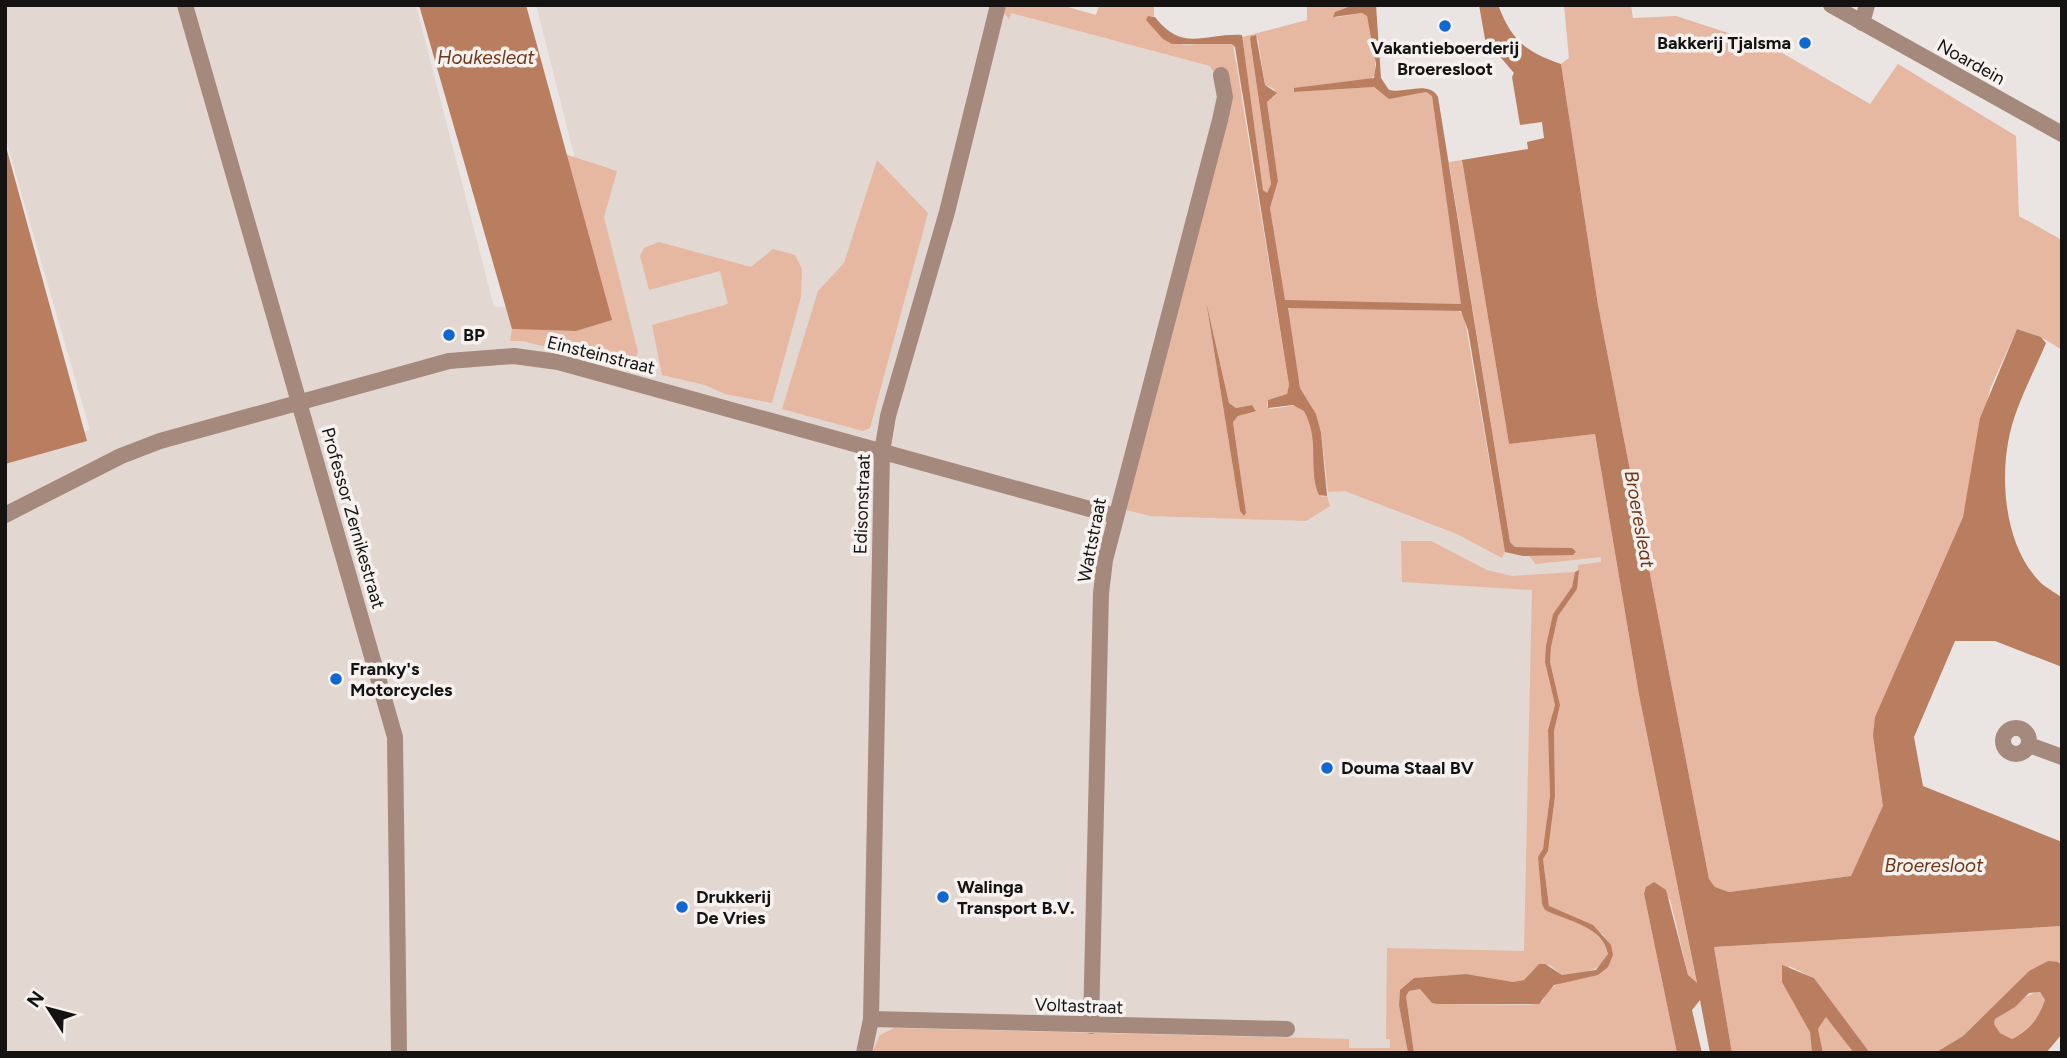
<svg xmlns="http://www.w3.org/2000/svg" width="2067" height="1058" viewBox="0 0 2067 1058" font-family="Figtree,sans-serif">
<rect width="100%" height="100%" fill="#eae5e3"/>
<path fill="#e3d7d1" d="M5 5H416L494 307 612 304 536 5H1031L1134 38 1246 65 1219 236 1143 492 1337 475 1599 541 1605 565 1652 1053H5V446L90 430 5 137Z"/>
<path fill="#e6b7a1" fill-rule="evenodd" d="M1006 5H1061L1096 15 1099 5H1154V16H1148C1163 56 1199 44 1232 38L1289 385 1287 394 1268 400 1267 406 1270 409 1298 405C1330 428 1301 476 1322 497L1327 496 1330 506 1306 521 1151 516 1126 510 1231 99 1210 66 1011 13 1009 19 1004 13ZM1206 301 1229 403 1236 408 1252 405 1256 410 1238 416 1233 422 1246 515 1240 511Z
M1307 5H1353L1335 12 1337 17 1363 13 1367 16 1375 51V75L1370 80 1294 89V92L1374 87C1390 102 1406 95 1426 92L1432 96 1462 304 1289 302 1284 299 1270 208 1278 181 1267 102 1276 94 1274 89 1265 85 1258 40 1254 34 1250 39 1271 184 1267 193 1263 190 1242 37 1307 20Z
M1564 5H1631L1633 18 1676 16 1772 47 1870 104 1898 64 2016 136 2019 216 2062 240V350L2041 337 2017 329 1990 389 1963 517 1912 632 1873 736 1884 806 1851 876 1729 892 1715 887 1709 879 1598 305 1561 64 1569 58Z
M565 154 617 171 604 217 638 352 635 360 624 367 523 341H510L512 329 576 331 611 320Z
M877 160 928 213 870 428 863 431 782 409 818 291 844 263Z
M1462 160 1509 444 1595 434 1639 695 1697 984 1688 975 1670 899 1644 894 1677 1053H1414L1406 996 1408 991 1420 989 1438 1004 1530 1005 1543 1001C1552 978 1577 979 1598 975L1613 955 1603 934 1549 906 1543 859 1548 851 1555 796 1554 731 1560 705 1550 662 1551 647 1558 616 1577 589 1578 565 1601 562V557L1536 564 1529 556 1576 554 1572 548 1515 547 1510 542 1449 162Z
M659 242 751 267 773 249 795 255 802 269 801 297 772 403 725 394 705 385 662 375 652 325 728 304 720 271 649 290 640 256 644 248Z
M1289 307 1458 311 1464 314 1505 552 1502 558 1457 534 1345 491 1328 492 1321 432 1316 414 1300 388 1287 313Z
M1401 541H1431L1487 570 1512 576 1575 572 1572 587 1553 614 1545 662 1555 705 1548 730 1550 796 1543 849 1538 858 1542 904C1561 920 1603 925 1608 954 1599 973 1581 973 1562 975L1550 965 1534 969 1524 980 1513 982 1466 974 1414 978 1400 990 1399 1005 1408 1053H872L880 1035 894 1028 1349 1039V1048H1390V1039H1386L1387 948 1524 951 1532 590 1402 582Z
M2062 926V965L2058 962 2029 971 1963 1036 1935 1053H1870L1814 978 1789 966 1810 1032 1812 1053H1732L1714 947Z
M2040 992 2045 1000C2038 1019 2030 1030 2012 1039L2000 1033 1994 1024 1995 1019C2011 1011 2023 993 2040 992Z
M1826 1017 1830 1019 1854 1053H1823L1818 1029Z"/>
<path fill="#b97d5f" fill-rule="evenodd" d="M419 5H526L612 320 576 331 512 329Z
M1353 5H1376L1381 78 1389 90C1404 94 1429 80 1438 97L1510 542 1515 547 1572 548 1576 552 1573 555 1523 556 1505 552 1468 330 1461 311 1288 308 1300 388 1316 414 1321 432 1327 496 1319 495C1307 469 1321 442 1304 411L1293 405 1268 408V400L1287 394 1289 385 1235 47 1232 44H1172L1163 39 1146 20 1148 16 1155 17C1183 53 1204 33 1242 35L1263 190 1267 193 1271 184 1250 39 1251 36 1256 35 1265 85 1277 93 1267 102 1278 181 1270 208 1285 300 1461 304 1432 96 1426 92 1389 99 1374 87 1294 92V88L1374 78 1376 64 1367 16 1362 13 1333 17 1335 12Z
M1479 5H1498C1512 41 1526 52 1561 64L1598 305 1709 879 1715 887 1729 892 1851 876 1883 806 1873 736 1875 717 1963 517 1980 418 2017 329 2041 337 2046 343C2034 372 2017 403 2010 433 1999 479 2005 547 2040 582 2046 588 2055 592 2062 598V667L1995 641H1955L1914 737 1923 786 2062 842V926L1714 947 1732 1053H1710L1700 1000 1692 1010 1702 1053H1677L1644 894 1646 887 1654 882 1666 890 1688 975 1697 983 1639 695 1595 434 1509 444 1462 160 1528 149 1527 142 1544 138 1542 122 1520 125 1512 77 1514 73 1485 39Z
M5 143 87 441 5 464Z
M1206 301 1229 403 1236 408 1252 405 1256 411 1238 416 1233 422 1246 513 1244 516 1240 511Z
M1579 570 1577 589 1558 616 1551 647 1550 662 1560 705 1554 731 1555 796 1548 851 1543 859 1549 906 1593 925 1611 945 1613 955 1608 967 1598 975 1554 985 1539 1004H1438L1432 1003 1420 989 1409 991 1406 996 1414 1053H1408L1399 1005 1400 990 1414 978 1466 974 1513 982 1524 980 1539 964H1545L1562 975 1596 970 1608 954C1603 926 1567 921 1545 910L1542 904 1538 857 1543 849 1550 796 1548 730 1555 705 1545 662 1546 646 1553 614 1572 587 1575 572Z
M2048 961 2058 962 2062 965V1034L2046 1053H1935L1963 1036 2029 971ZM2040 992 2045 1000C2038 1019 2030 1030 2012 1039L2000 1033 1994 1024 1995 1019 2015 1007 2029 993Z
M1782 965 1814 978 1870 1053H1854L1826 1017 1818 1029 1823 1053H1812L1810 1032 1782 982Z"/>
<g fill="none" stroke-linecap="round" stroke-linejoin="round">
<path stroke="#a5897c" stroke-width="16" d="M185 5 395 737 399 1053
M1831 5 2062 134
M1862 23 1867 5
M5 515 121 456 160 441 449 361 514 356 558 362 1115 516
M2003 741a13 13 0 1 1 26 0a13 13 0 1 1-26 0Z
M2029 745 2062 757
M871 1019 1287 1029
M1091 1026 1101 593 1105 560 1220 120 1225 97 1221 75
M864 1053 871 1019 882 452 888 416 947 212 998 5"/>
</g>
<g fill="#1067d0" stroke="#f7f2f0" stroke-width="2.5">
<circle cx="1445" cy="26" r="7"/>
<circle cx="1805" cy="43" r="7"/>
<circle cx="449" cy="335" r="7"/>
<circle cx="336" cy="679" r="7"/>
<circle cx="1327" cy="768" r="7"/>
<circle cx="943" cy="897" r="7"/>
<circle cx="682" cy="907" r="7"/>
</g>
<g text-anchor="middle" stroke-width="7" stroke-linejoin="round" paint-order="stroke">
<g font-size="18" font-weight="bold" fill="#141312" stroke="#f7f2f0" text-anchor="start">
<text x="1791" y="49" text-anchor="end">Bakkerij Tjalsma</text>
<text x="1445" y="54" text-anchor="middle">Vakantieboerderij<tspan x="1445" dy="21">Broeresloot</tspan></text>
<text x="463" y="341">BP</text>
<text x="350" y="675">Franky's<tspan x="350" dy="21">Motorcycles</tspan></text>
<text x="1341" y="774">Douma Staal BV</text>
<text x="957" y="893">Walinga<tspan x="957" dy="21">Transport B.V.</tspan></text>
<text x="696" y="903">Drukkerij<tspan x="696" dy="21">De Vries</tspan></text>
</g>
<g font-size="18" fill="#141312" stroke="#f7f2f0">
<text transform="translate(1971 62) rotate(29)" y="6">Noardein</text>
<text transform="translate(601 355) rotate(14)" y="6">Einsteinstraat</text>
<text transform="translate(862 504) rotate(-88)" y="6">Edisonstraat</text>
<text transform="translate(353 518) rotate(74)" y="6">Professor Zernikestraat</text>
<text transform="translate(1092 540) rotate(-79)" y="6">Wattstraat</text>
<text transform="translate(1079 1006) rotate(2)" y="6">Voltastraat</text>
</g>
<g font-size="19" font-style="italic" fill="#6f3514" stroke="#f7f2f0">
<text x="486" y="64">Houkesleat</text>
<text transform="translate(1640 519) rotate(80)" y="7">Broeresleat</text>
<text x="1934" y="872">Broeresloot</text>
</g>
</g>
<rect width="2067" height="1058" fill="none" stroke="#141312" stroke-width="14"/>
<g transform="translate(49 1009) rotate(306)" stroke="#f7f2f0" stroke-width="5" paint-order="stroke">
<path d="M0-5L12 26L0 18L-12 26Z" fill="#141312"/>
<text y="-10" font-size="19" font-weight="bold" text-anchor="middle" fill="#141312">N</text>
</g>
</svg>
